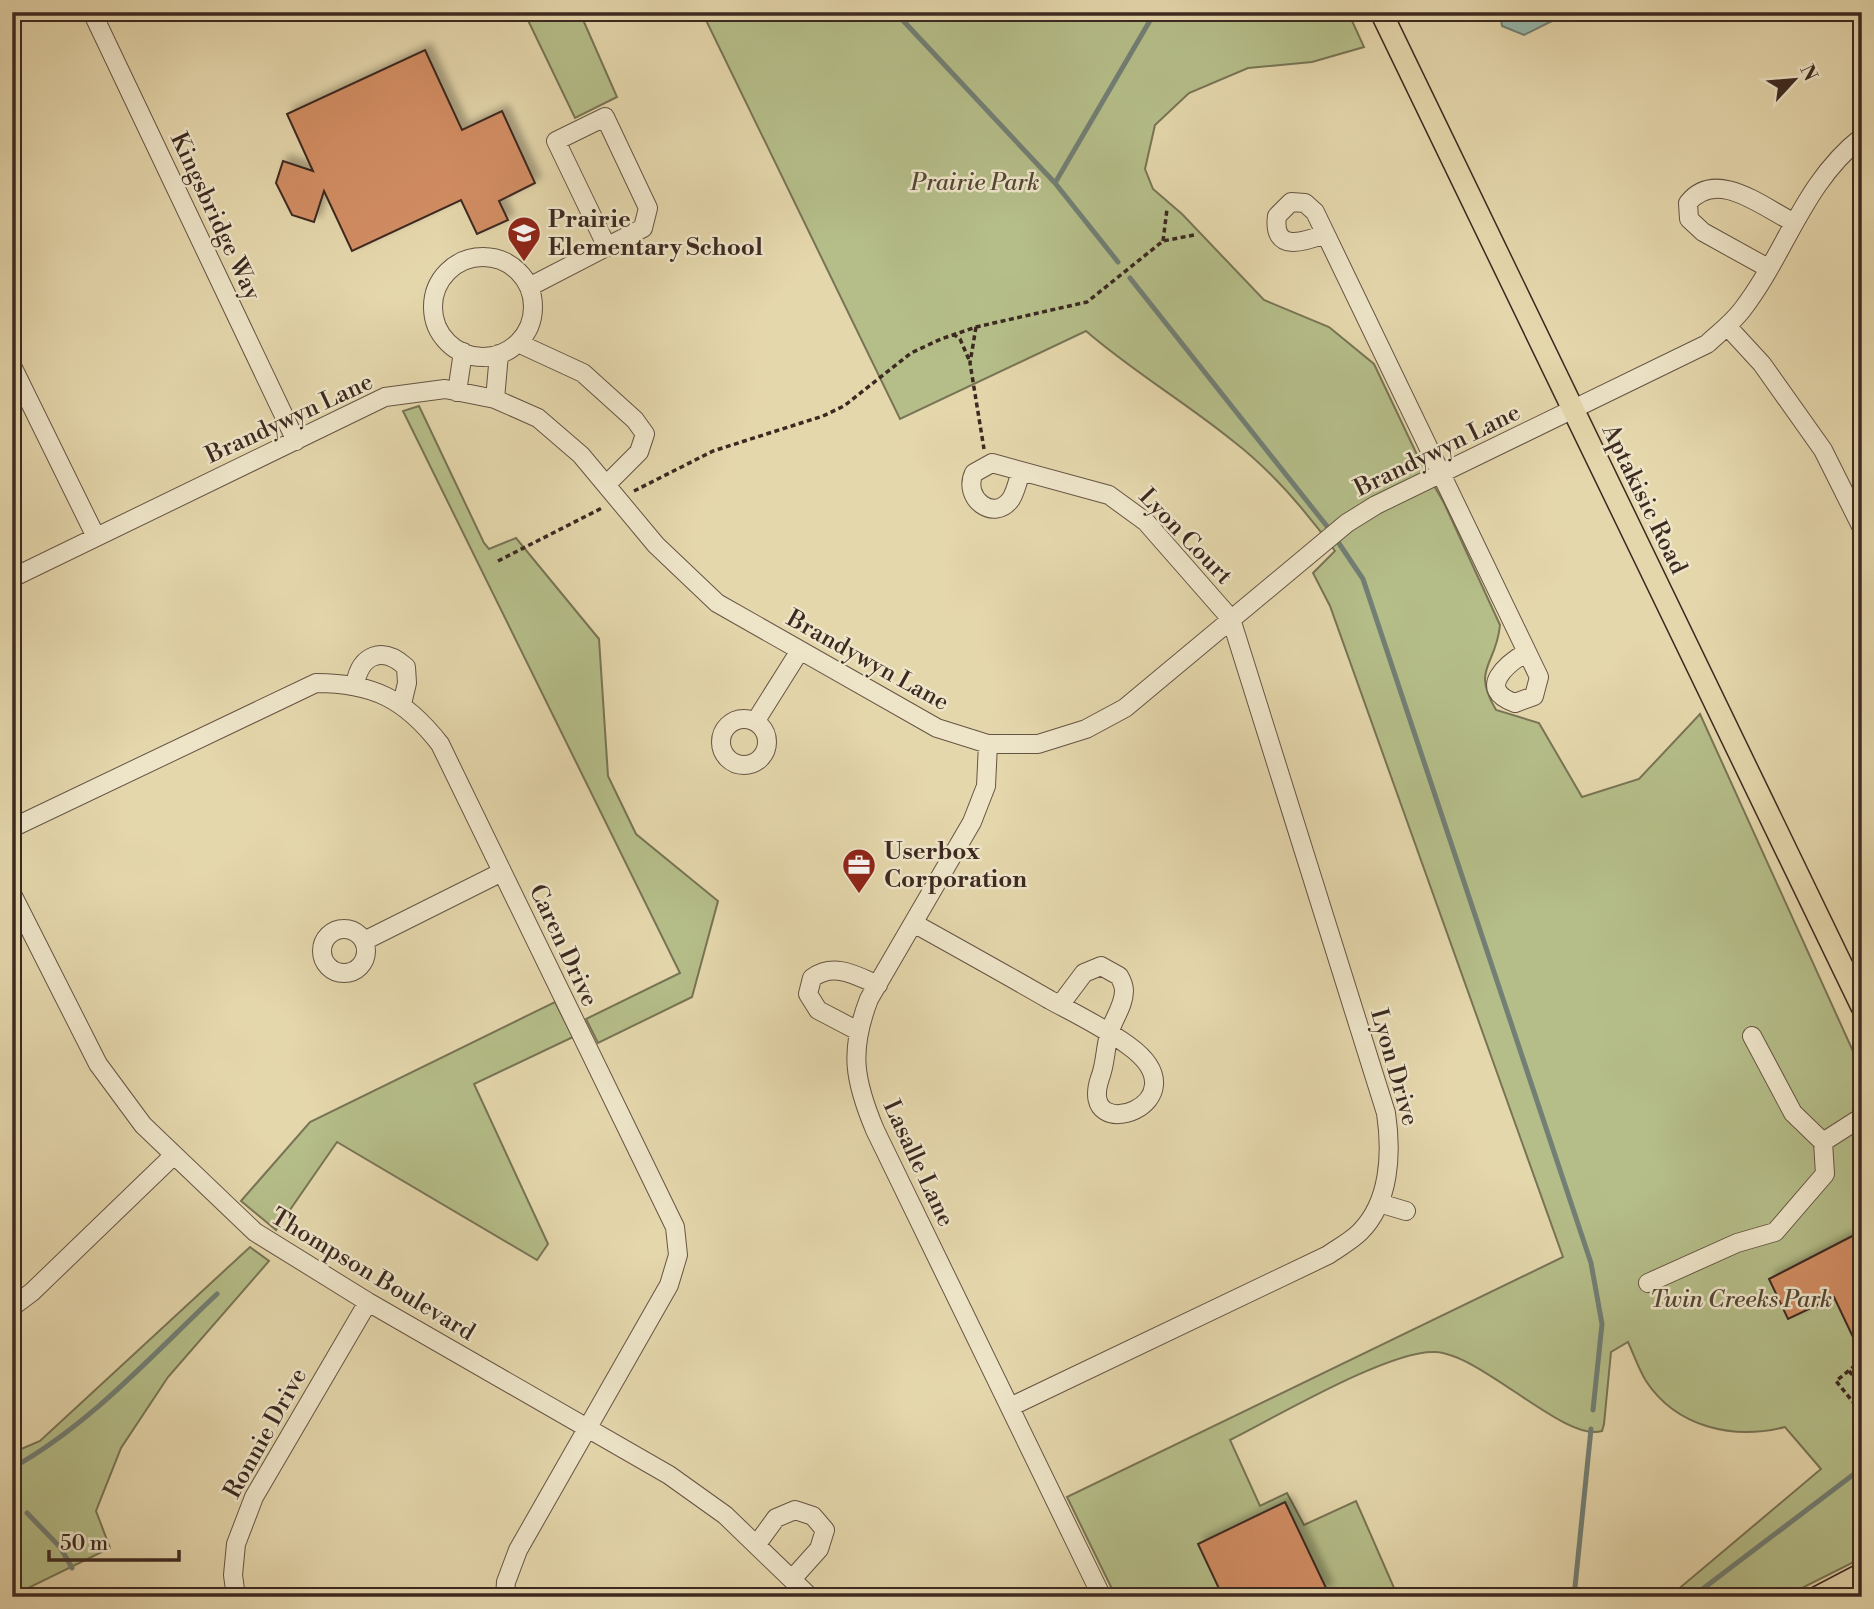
<svg xmlns="http://www.w3.org/2000/svg" width="1874" height="1609" viewBox="0 0 1874 1609" font-family="'Libre Bodoni',serif">
<defs>
<filter id="shadow"><feDropShadow dx="6" dy="-6" stdDeviation="3.5" flood-color="#0004"/></filter>
</defs>
<rect width="100%" height="100%" fill="#e5d7ac"/>
<filter id="stains"><feTurbulence type="fractalNoise" baseFrequency=".00286" numOctaves="4"/><feColorMatrix values="0 0 0 0 .2 0 0 0 0 .09 0 0 0 0 .02 0 0 0 .5 -.17"/></filter>
<radialGradient id="worn" r=".72"><stop offset=".6" stop-color="#630" stop-opacity="0"/><stop offset="1" stop-color="#630" stop-opacity=".3"/></radialGradient>
<path fill="#b5be89" stroke="#787455" stroke-width="2" d="M524 12H586L588 16 584 22 617 97 575 118Z
M702 12H1348L1364 47 1312 62 1248 68 1189 93 1155 125 1145 169 1153 189 1182 214 1264 300 1329 327 1374 364 1420 461 1444 503 1500 625C1496 667 1471 667 1496 710L1539 723 1582 797 1639 779 1700 714 1862 1071V1558L1784 1597H1669L1821 1469 1785 1427C1734 1440 1677 1428 1646 1381 1639 1370 1634 1355 1628 1342L1611 1352 1604 1424 1602 1431C1565 1443 1482 1354 1435 1352 1389 1350 1276 1417 1230 1440L1260 1506 1287 1493 1304 1525 1356 1501 1398 1597H1116L1067 1497 1563 1257 1330 606 1313 573 1335 551C1306 511 1272 471 1233 441 1185 402 1132 371 1086 331L900 419Z
M419 406 484 543 489 549 516 538 599 639 608 776 636 834 718 901 692 997 598 1043 586 1019 680 973 403 411Z
M555 1002 573 1037 474 1084 548 1244 537 1260 337 1142 276 1230 241 1201 310 1122Z
M250 1247 269 1261 168 1377 121 1448 96 1511 110 1548 12 1596V1453L40 1441Z"/>
<path fill="#96b9ad" stroke="#727f75" stroke-width="2" d="M1511 12H1570L1524 35 1502 26 1501 20Z"/>
<g fill="none" stroke-linecap="round" stroke-linejoin="round">
<path stroke="#727f75" stroke-width="5" d="M895 12 1055 183 1118 262
M1055 183 1155 12
M1130 278 1330 530
M1336 539 1363 579 1591 1263 1602 1324 1593 1410
M12 1468C90 1425 153 1354 217 1294
M27 1513 60 1547 72 1568
M1574 1597 1591 1429
M1692 1597 1862 1468"/>
</g>
<path fill="#d28d64" stroke="#3c2921" stroke-width="2" filter="url(#shadow)" d="M425 50 462 130 502 111 535 183 499 201 508 220 477 234 461 200 352 251 324 191 314 222 292 215 276 183 283 161 313 171 287 114Z
M1862 1231V1356L1834 1297 1788 1319 1769 1279Z
M1285 1502 1327 1590 1312 1597H1223L1198 1544Z"/>
<g fill="none" stroke-linecap="round" stroke-linejoin="round">
<g stroke="#665444" stroke-width="20">
<path id="minor" d="M92 12 296 441
M1325 234C1304 242 1272 253 1277 216L1291 202 1305 203 1315 212 1539 677 1534 696 1515 703C1475 689 1508 663 1527 652
M433 307a50 50 0 1 1 100 0a50 50 0 1 1-100 0Z
M1768 268 1703 232 1689 219 1688 203C1716 168 1761 206 1793 222
M529 287 643 228 648 208 605 117 556 141 607 247
M1727 326 1762 364 1823 450 1862 528
M518 343 583 373 635 420 645 434 639 452 606 485
M12 366 96 537
M457 392 463 352
M495 399 499 354
M12 578 385 397 445 389 495 399 538 418 581 455 656 545 717 603 937 728 988 744H1038L1086 729 1125 708 1347 523 1376 505 1707 344C1719 333 1732 323 1742 310 1786 253 1803 183 1862 137
M355 685C360 655 382 645 406 667L407 683 402 704
M721 742a23 23 0 1 1 46 0a23 23 0 1 1-46 0Z
M755 722 799 652
M988 744 986 786 972 822 869 999C849 1051 854 1080 875 1130L1102 1597
M12 828 316 683C373 683 405 699 440 744L675 1227 678 1255 669 1285 518 1550 506 1582 505 1597
M12 894 98 1064 143 1125 255 1232 368 1302 669 1475 725 1515 810 1597
M915 924C960 949 1005 974 1050 1000 1076 1014 1105 1028 1129 1046 1207 1103 1076 1149 1100 1078 1106 1063 1105 1046 1110 1031 1114 1018 1124 1005 1124 991 1124 985 1122 981 1119 976L1101 966 1084 973 1060 1005
M322 951a22 22 0 1 1 44 0a22 22 0 1 1-44 0Z
M364 941 502 872
M858 1031 818 1010 808 994 812 978C834 962 855 975 878 985
M1752 1036 1793 1113 1823 1142 1862 1117
M1379 1203 1406 1211
M1648 1283 1737 1243 1775 1232 1825 1174 1823 1142
M12 1307 32 1292 173 1156
M1010 1407 1328 1255C1338 1248 1351 1241 1360 1232 1390 1202 1392 1153 1386 1113L1231 619 1146 522 1109 495 992 463 974 473C962 498 994 523 1011 499 1016 491 1018 480 1021 471
M757 1544 776 1518 795 1510 813 1516 825 1530 819 1549 793 1578
M236 1597 233 1575 236 1544 254 1497 368 1302"/>
</g>
<g stroke="#3c2921" stroke-width="24">
<path id="major" d="M1381 12 1862 1007
M1818 1597 1862 1574"/>
</g>
<path stroke="#3c2921" stroke-width="3.5" stroke-dasharray="5 3.5" stroke-linecap="butt" d="M1163 241 1167 209
M976 327 970 363 984 449
M953 334 960 339 970 362
M634 491 713 451 823 416 844 406 911 353 941 339 976 327 1087 302 1163 241 1194 235
M498 561 602 508
M1862 1360 1836 1381 1862 1413
M1849 1371 1862 1386
M1853 1401 1862 1393"/>
<use href="#minor" stroke="#eee5c9" stroke-width="18"/>
<use href="#major" stroke="#e5d7ac" stroke-width="21"/>
</g>
<defs>
<g id="school-pin" transform="scale(1.75)"><path d="M0 17L-7.5 6A9.5 9.5 0 1 1 7.5 6Z" fill="#8f2418" stroke="#eee5c9"/><path d="M0-5L7-2L0 1L-7-2ZM-4 1L0 2.5L4 1V4Q0 6-4 4Z" fill="#fff"/></g>
<g id="office-pin" transform="scale(1.75)"><path d="M0 17L-7.5 6A9.5 9.5 0 1 1 7.5 6Z" fill="#8f2418" stroke="#eee5c9"/><path d="M-6-3h4V-5.5h4V-3h4V5H-6ZM-1-4.5V-3h2v-1.5ZM-6 0V1H6V0Z" fill="#fff"/></g>
</defs>
<g fill-rule="evenodd">
<use href="#school-pin" x="524" y="233"/>
<use href="#office-pin" x="859" y="865"/>
</g>
<g text-anchor="middle" stroke-width="5" stroke-linejoin="round" paint-order="stroke">
<g font-size="24" font-style="italic" fill="#544736" stroke="#eee5c9">
<text x="975" y="190">Prairie Park</text>
<text x="1741" y="1307">Twin Creeks Park</text>
</g>
<g font-size="24" fill="#3c2921" stroke="#eee5c9">
<text transform="translate(216 216) rotate(65)" y="8">Kingsbridge Way</text>
<text transform="translate(289 418) rotate(-25)" y="8">Brandywyn Lane</text>
<text transform="translate(1437 450) rotate(-26)" y="8">Brandywyn Lane</text>
<text transform="translate(1645 499) rotate(64)" y="8">Aptakisic Road</text>
<text transform="translate(1186 536) rotate(46)" y="8">Lyon Court</text>
<text transform="translate(868 660) rotate(29)" y="8">Brandywyn Lane</text>
<text transform="translate(564 945) rotate(65)" y="8">Caren Drive</text>
<text transform="translate(1395 1067) rotate(74)" y="8">Lyon Drive</text>
<text transform="translate(919 1163) rotate(65)" y="8">Lasalle Lane</text>
<text transform="translate(373 1274) rotate(31)" y="8">Thompson Boulevard</text>
<text transform="translate(265 1433) rotate(-61)" y="8">Ronnie Drive</text>
</g>
<g font-size="24" font-weight="bold" fill="#3c2921" stroke="#eee5c9" text-anchor="start">
<text x="548" y="227">Prairie<tspan x="548" dy="28">Elementary School</tspan></text>
<text x="884" y="859">Userbox<tspan x="884" dy="28">Corporation</tspan></text>
</g>
</g>
<rect width="1874" height="1609" fill="none" stroke="#e5d7ac" stroke-width="42"/>
<rect x="14" y="14" width="1846" height="1581" fill="none" stroke="#3c2921" stroke-width="3.5"/>
<rect x="21" y="21" width="1832" height="1567" fill="none" stroke="#3c2921" stroke-width="2"/>
<g transform="translate(1794 80) rotate(64)" stroke="#eee5c9" stroke-width="5" paint-order="stroke">
<path d="M0-5L12 26L0 18L-12 26Z" fill="#3c2921"/>
<text y="-10" font-size="19" font-weight="bold" text-anchor="middle" fill="#3c2921">N</text>
</g>
<path d="M49 1550v10h130v-10" fill="none" stroke="#3c2921" stroke-width="3.5"/>
<text x="60" y="1550" font-size="21" fill="#3c2921" stroke="#eee5c9" stroke-width="5" paint-order="stroke">50 m</text>
<rect width="100%" height="100%" filter="url(#stains)"/>
<rect width="100%" height="100%" fill="url(#worn)"/>
</svg>
